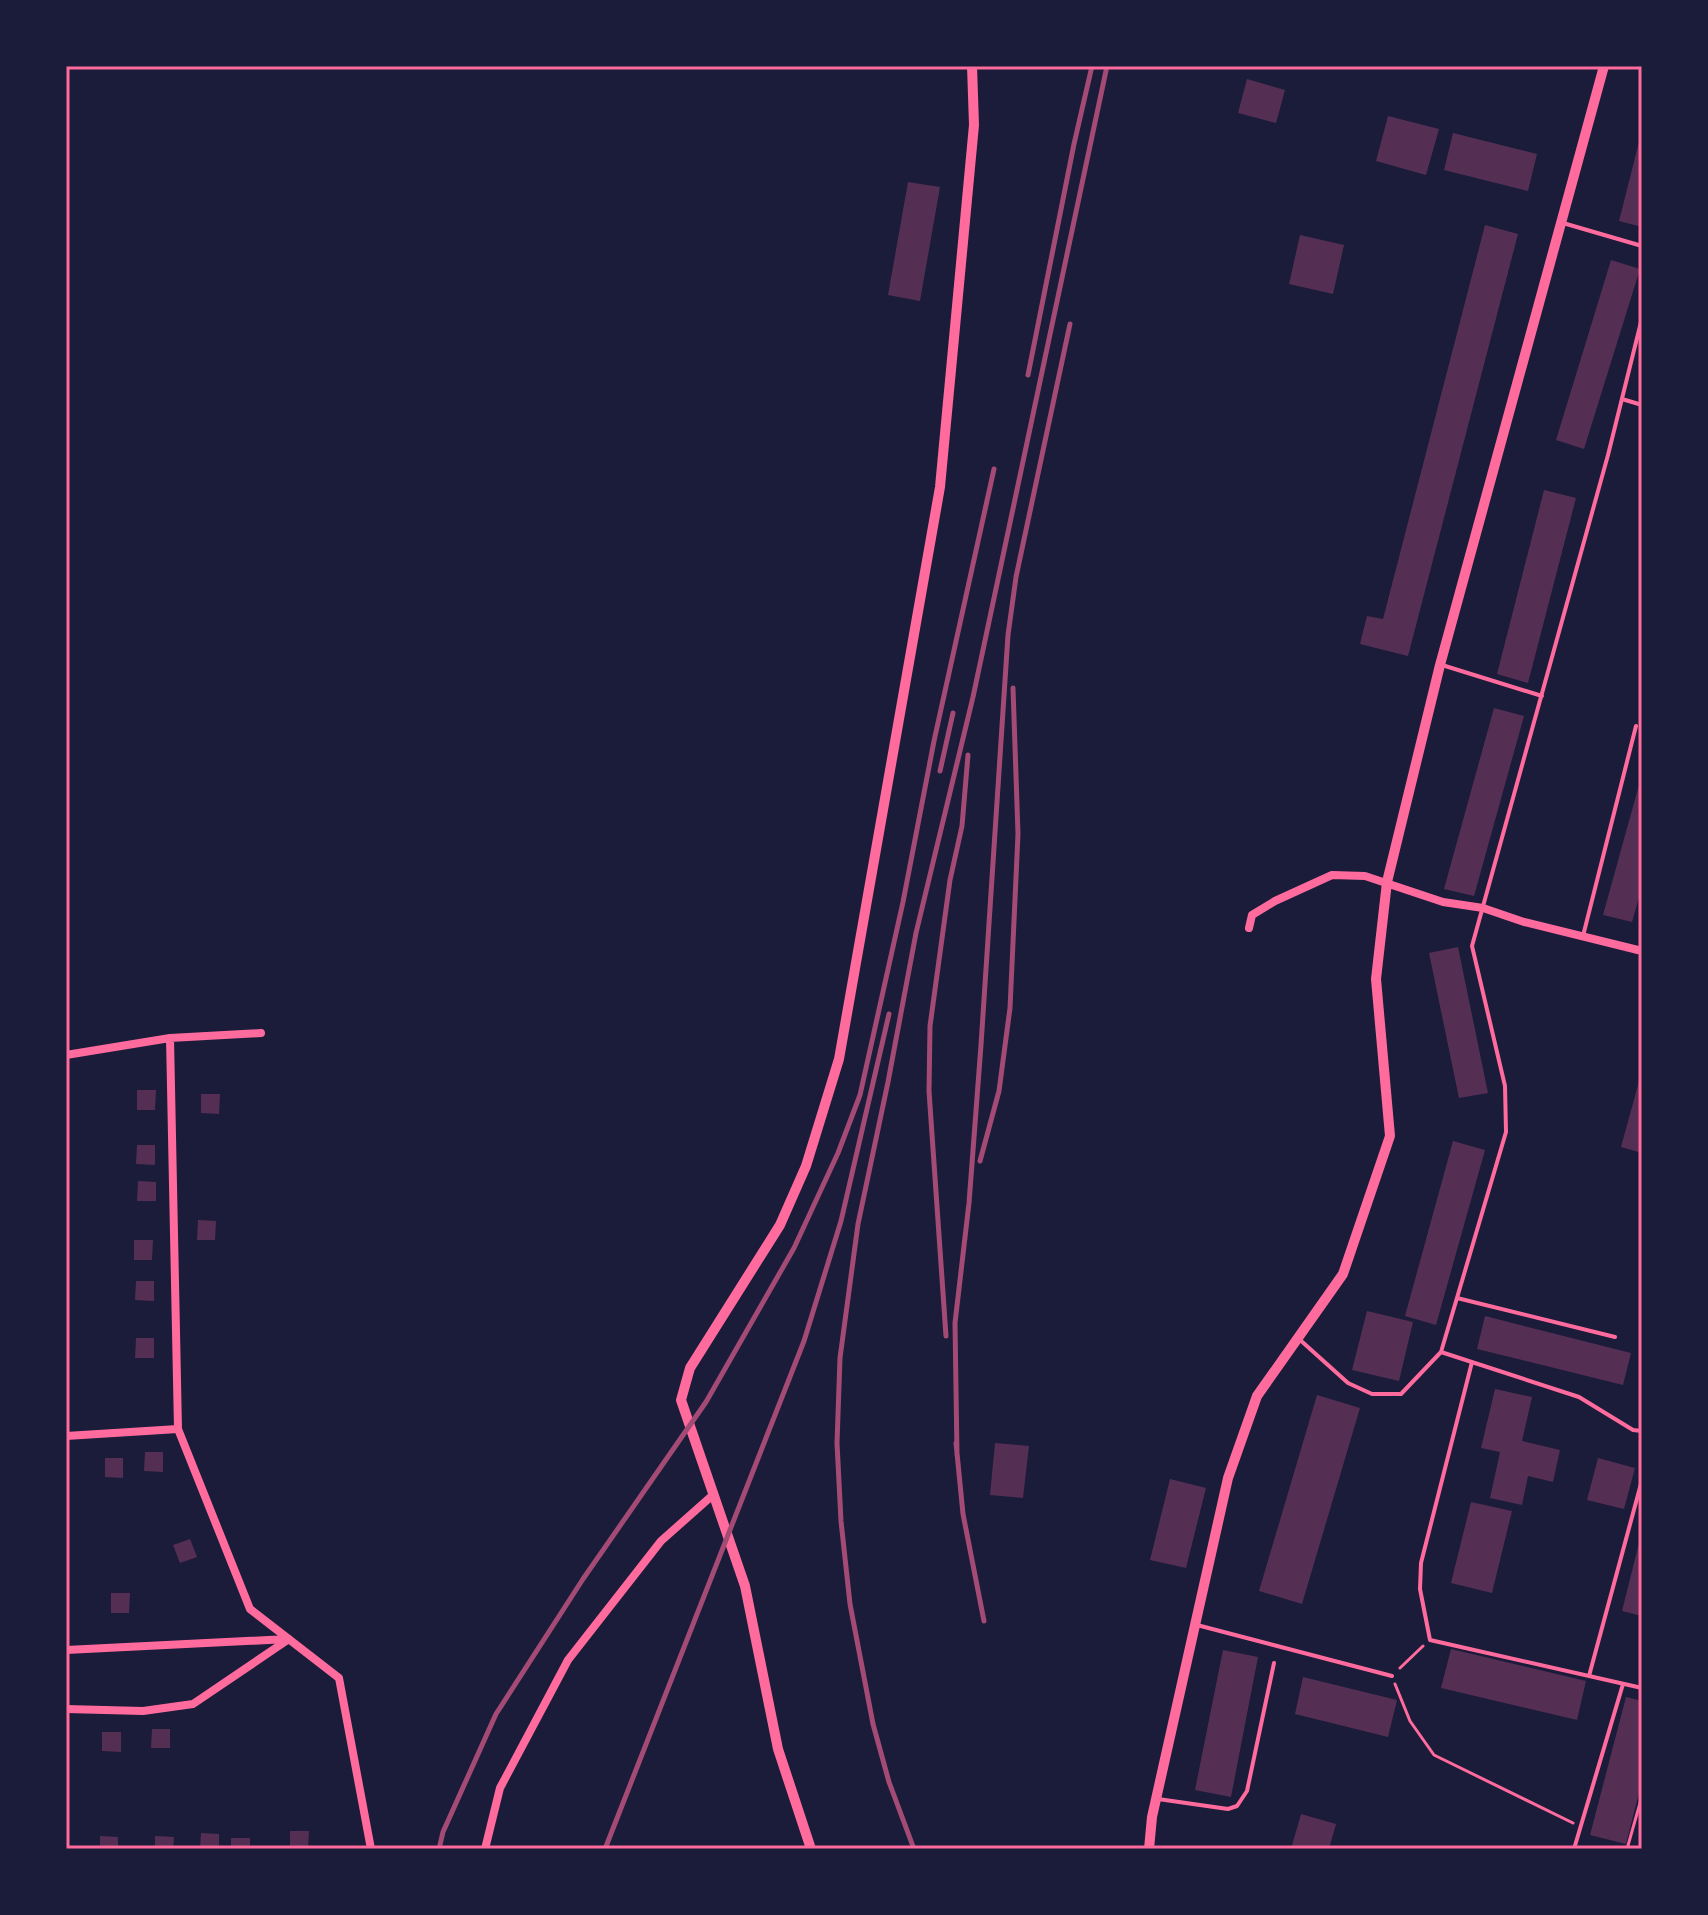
<svg xmlns="http://www.w3.org/2000/svg" width="1708" height="1915" viewBox="0 0 1708 1915" font-family="'IBM Plex Serif',serif">
<rect width="100%" height="100%" fill="#1b1b3a"/>
<path fill="#542f53" d="M1247 79 1285 90 1276 123 1238 113Z
M1388 116 1439 129 1426 175 1376 161Z
M1453 133 1537 154 1528 191 1444 170Z
M1641 134H1642V227L1619 221Z
M908 182 940 187 920 301 888 295Z
M1485 225 1518 234 1408 656 1360 644 1367 616 1383 619Z
M1300 235 1344 245 1333 294 1289 284Z
M1611 260 1640 269 1584 449 1556 440Z
M1544 490 1576 498 1528 683 1497 674Z
M1494 708 1524 716 1474 896 1444 889Z
M1642 774V887L1632 922 1603 915Z
M1458 947 1488 1093 1459 1098 1429 953Z
M1641 1074H1642V1153L1621 1147Z
M137 1090H156L155 1110H137Z
M201 1094H220L219 1114 201 1113Z
M1453 1141 1485 1150 1436 1325 1405 1316Z
M137 1145H155V1165L136 1164Z
M138 1181 156 1182V1201H137Z
M198 1220 216 1221 215 1240H197Z
M134 1240H153L152 1260H134Z
M136 1281H154V1301L135 1300Z
M1367 1311 1413 1322 1399 1381 1352 1370Z
M1485 1316 1631 1353 1623 1385 1477 1349Z
M136 1338H154V1358H135Z
M1495 1389 1532 1397 1522 1441 1560 1450 1553 1482 1528 1476 1522 1505 1490 1498 1500 1452 1481 1448Z
M1317 1395 1360 1408 1302 1604 1259 1591Z
M995 1443 1029 1446 1023 1498 990 1495Z
M145 1452H163V1472L144 1471Z
M105 1458H123V1478L105 1477Z
M1598 1458 1635 1468 1624 1509 1587 1500Z
M1170 1479 1206 1488 1186 1568 1150 1560Z
M1471 1502 1512 1511 1492 1593 1451 1583Z
M1641 1535H1642V1616L1622 1611Z
M190 1539 197 1557 180 1563 173 1545Z
M111 1593H130L129 1613H111Z
M1451 1649 1586 1681 1577 1720 1441 1688Z
M1223 1650 1258 1657 1231 1797 1195 1790Z
M1303 1677 1397 1700 1388 1737 1295 1714Z
M1626 1697 1642 1701V1781L1626 1844 1590 1835Z
M152 1729H170V1748H151Z
M102 1732H121V1752L102 1751Z
M1301 1814 1336 1824 1329 1849H1291Z
M290 1831H309L308 1849H290Z
M201 1833 219 1834V1849H200Z
M100 1836 118 1837V1849H100Z
M155 1836 174 1837 173 1849H155Z
M231 1838H250V1849H231Z"/>
<g fill="none" stroke-linecap="round" stroke-linejoin="round">
<path stroke="#ff6b9d" stroke-width="3" d="M1400 1668 1423 1646
M1395 1684 1410 1721 1434 1755 1573 1823
M1627 1849 1642 1796"/>
<path stroke="#ff6b9d" stroke-width="4" d="M1563 223 1642 246
M1642 318 1608 455 1472 946 1505 1086 1506 1132 1441 1352 1579 1397 1633 1430 1642 1431
M1622 399 1642 405
M1442 665 1542 696
M1583 936 1636 726
M1457 1298 1615 1337
M1299 1339 1348 1383 1372 1394H1401L1441 1352
M1472 1362 1421 1563 1420 1589 1430 1640 1642 1688
M1197 1625 1392 1676
M1589 1676 1642 1480
M1158 1799 1228 1809 1237 1806 1247 1791 1274 1663
M1574 1849 1623 1684"/>
<path stroke="#ff6b9d" stroke-width="8" d="M1249 928 1252 915 1275 901 1332 875 1365 876 1443 902 1483 908 1524 922 1642 951
M170 1038 178 1429 250 1609 339 1678 371 1849
M66 1055 170 1038 261 1033
M66 1436 178 1429
M66 1650 288 1639
M66 1709 143 1711 193 1704 289 1639
M485 1849 500 1788 568 1660 661 1541 714 1494"/>
<path stroke="#ff6b9d" stroke-width="10" d="M811 1849 778 1749 745 1586 681 1400 690 1368 780 1225 806 1166 839 1059 940 487 974 125 972 66
M1149 1849 1152 1817 1228 1478 1257 1396 1343 1274 1390 1136 1376 979 1387 882 1440 665 1604 66"/>
<path stroke="#a44b75" stroke-width="5" d="M1028 375 1074 144 1092 66
M940 771 953 713
M980 1161 999 1091 1010 1008 1018 834 1013 688
M946 1336 929 1091 930 1026 950 880 962 826 968 755
M956 1443 963 1514 984 1621
M957 1455 955 1323 969 1203 981 1045 1008 635 1016 577 1070 324
M439 1849 443 1832 496 1714 583 1579 706 1402 794 1248 838 1153 860 1095 903 902 934 741 994 469
M605 1849 804 1341 841 1221 889 1014
M914 1849 889 1782 873 1724 850 1604 841 1521 837 1443 840 1358 858 1224 888 1082 916 933 973 697 1107 66"/>
</g>
<rect width="1708" height="1915" fill="none" stroke="#1b1b3a" stroke-width="136"/>
<rect x="68" y="68" width="1572" height="1779" fill="none" stroke="#ff6b9d" stroke-width="3"/>
</svg>
